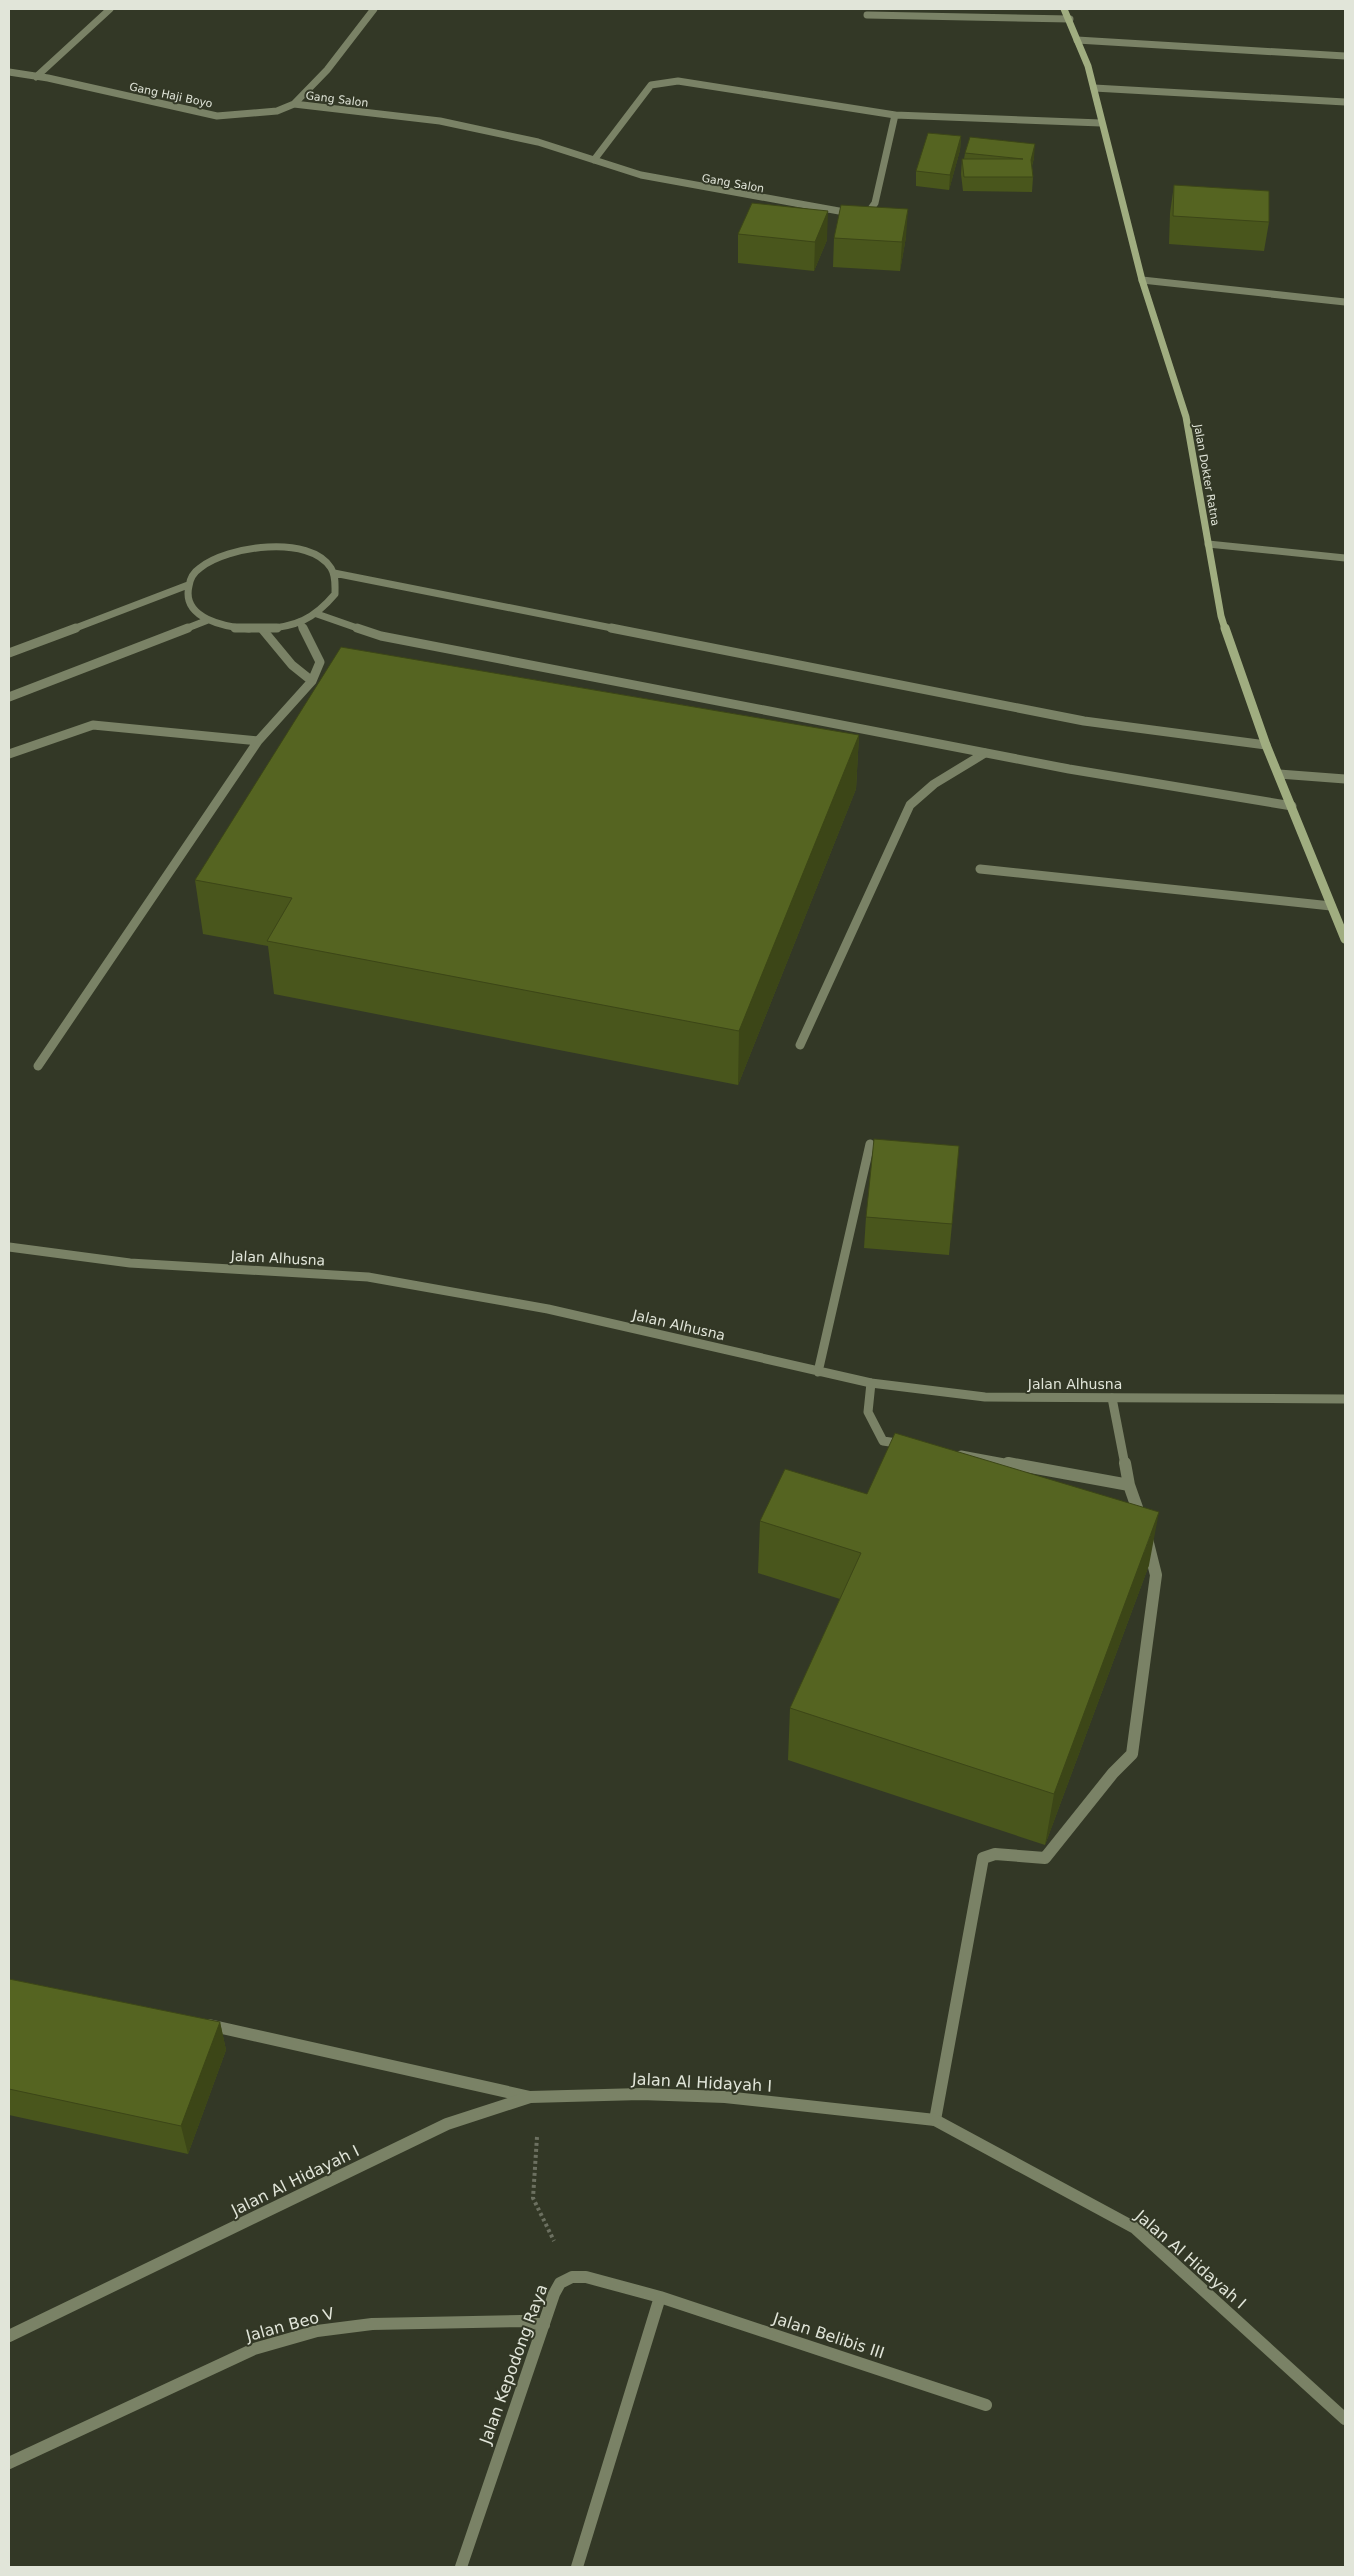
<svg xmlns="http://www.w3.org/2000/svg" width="1354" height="2576" viewBox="0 0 1354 2576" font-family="'DejaVu Sans',sans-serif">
<rect width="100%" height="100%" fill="#333826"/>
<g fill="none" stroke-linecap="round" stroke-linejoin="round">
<path stroke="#6c7060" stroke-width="4" stroke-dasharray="3 3" stroke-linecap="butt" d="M537 2137 533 2198 554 2241"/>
<path stroke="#7a8266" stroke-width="7" d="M867 15 1070 19
M1077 40 1345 56
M300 622 303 629"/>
<path stroke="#7a8266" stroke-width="9" d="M263 630 292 665 312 681
M9 754 93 725 258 741
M800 1045 910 805 934 784 985 753
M38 1066 258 741 312 681 320 662 303 628
M871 1383 868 1412 883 1441 904 1444
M1112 1398 1125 1465
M961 1455 1015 1465"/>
<path stroke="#7a8266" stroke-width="12" d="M1008 1463 1129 1485
M1125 1463 1129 1485 1141 1519
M209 2025 530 2097
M935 2120 983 1858 995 1854 1045 1858 1113 1773 1132 1754 1156 1575 1147 1539"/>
<path stroke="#7a8266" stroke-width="7" d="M9 72 48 78 217 116 277 111 294 104 327 70 374 9
M36 77 110 9
M1094 88 1345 102
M294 104 440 121 538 142 641 175 850 213 870 210 875 203 895 115 1101 123
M594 160 651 85 678 81 895 115
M1142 280 1345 302
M1208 544 1345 558
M334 573 617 629
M317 614 360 629
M73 629 188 585
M185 629 208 620
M249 629C226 627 181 619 189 586 190 579 194 572 200 568 227 546 310 534 331 568 336 576 335 585 335 594 314 619 296 627 263 629"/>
<path stroke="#7a8266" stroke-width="9" d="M235 628H277
M357 628 381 636 1069 769 1292 806
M611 628 1084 721 1266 745
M9 653 76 628
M9 697 188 628
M1279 774 1345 779
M980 869 1331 906
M9 1247 130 1263 368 1277 548 1309 871 1383 985 1397 1345 1399
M818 1372 870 1144"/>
<path stroke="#7a8266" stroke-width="12" d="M9 2336 447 2124 530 2097 641 2094 725 2097 935 2120 1135 2228 1345 2419
M9 2463 254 2349 317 2331 372 2324 521 2321 544 2325
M461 2567 554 2294 560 2283 572 2277H586L660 2297 986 2405
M577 2567 660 2297"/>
<path stroke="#a0ad80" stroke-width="7" d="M1064 9 1088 66 1142 280 1186 417 1221 616 1225 629"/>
<path stroke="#a0ad80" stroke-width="9" d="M1225 628 1266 745 1345 939"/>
</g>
<path fill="#49561c" d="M961 136 960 150 949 190 916 186V171Z
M965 153 1034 158 1032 166 1033 177 1032 192 963 191 961 174 962 159H964Z
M1174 185 1269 222 1264 251 1169 244 1170 213Z
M738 234 827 240 814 271 738 263Z
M906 237 900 271 833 267 834 238Z
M859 735 856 789 738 1085 274 994 268 946 203 934 195 880Z
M866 1217 952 1224 949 1255 864 1248Z
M867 1494 1149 1565 1045 1845 788 1760 790 1708 840 1599 758 1573 760 1521Z
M9 1979 220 2022 226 2050 188 2154 9 2115Z"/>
<path fill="#3c4617" d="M961 136 960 150 949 190 950 175Z
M1035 144 1034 158 1029 175 1031 160Z
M908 209 906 237 900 271 902 242Z
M828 211 827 240 814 271 815 242Z
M859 735 856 789 738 1085 739 1031Z
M1159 1512 1149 1565 1045 1845 1054 1794Z
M220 2022 226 2050 188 2154 181 2126Z"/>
<path fill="#556421" stroke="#3c4617" d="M928 133 961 136 950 175 916 171Z
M970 137 1035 144 1031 160 1033 177H964L962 159H1023L965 153Z
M1174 185 1269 191V222L1173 216Z
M752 203 828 211 815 242 738 234Z
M841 205 908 209 902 242 834 238Z
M341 647 859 735 739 1031 267 941 292 898 195 880Z
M874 1139 959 1146 952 1224 866 1217Z
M895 1433 1159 1512 1054 1794 790 1708 861 1553 760 1521 785 1469 867 1494Z
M9 1979 220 2022 181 2126 9 2089Z"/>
<g text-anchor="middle" stroke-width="4" stroke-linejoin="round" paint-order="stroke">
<g font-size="11" fill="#e1e5d9" stroke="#333826">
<text transform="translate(171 95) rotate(12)" y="4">Gang Haji Boyo</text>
<text transform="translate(337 99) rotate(7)" y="4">Gang Salon</text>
<text transform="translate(733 183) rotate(10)" y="4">Gang Salon</text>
<text transform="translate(1207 475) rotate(80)" y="4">Jalan Dokter Ratna</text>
</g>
<g font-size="14" fill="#e1e5d9" stroke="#333826">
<text transform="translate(278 1258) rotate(3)" y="5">Jalan Alhusna</text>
<text transform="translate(679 1325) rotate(13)" y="5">Jalan Alhusna</text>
<text x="1075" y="1389">Jalan Alhusna</text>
</g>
<g font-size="16" fill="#e1e5d9" stroke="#333826">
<text transform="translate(702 2082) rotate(3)" y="6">Jalan Al Hidayah I</text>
<text transform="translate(295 2180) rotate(-26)" y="6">Jalan Al Hidayah I</text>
<text transform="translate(1191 2259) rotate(41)" y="6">Jalan Al Hidayah I</text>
<text transform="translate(290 2324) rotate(-15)" y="6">Jalan Beo V</text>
<text transform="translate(829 2335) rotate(18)" y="6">Jalan Belibis III</text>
<text transform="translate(513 2364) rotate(-70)" y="6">Jalan Kepodong Raya</text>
</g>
</g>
<rect width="1354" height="2576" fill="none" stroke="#e1e5d9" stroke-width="20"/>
</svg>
